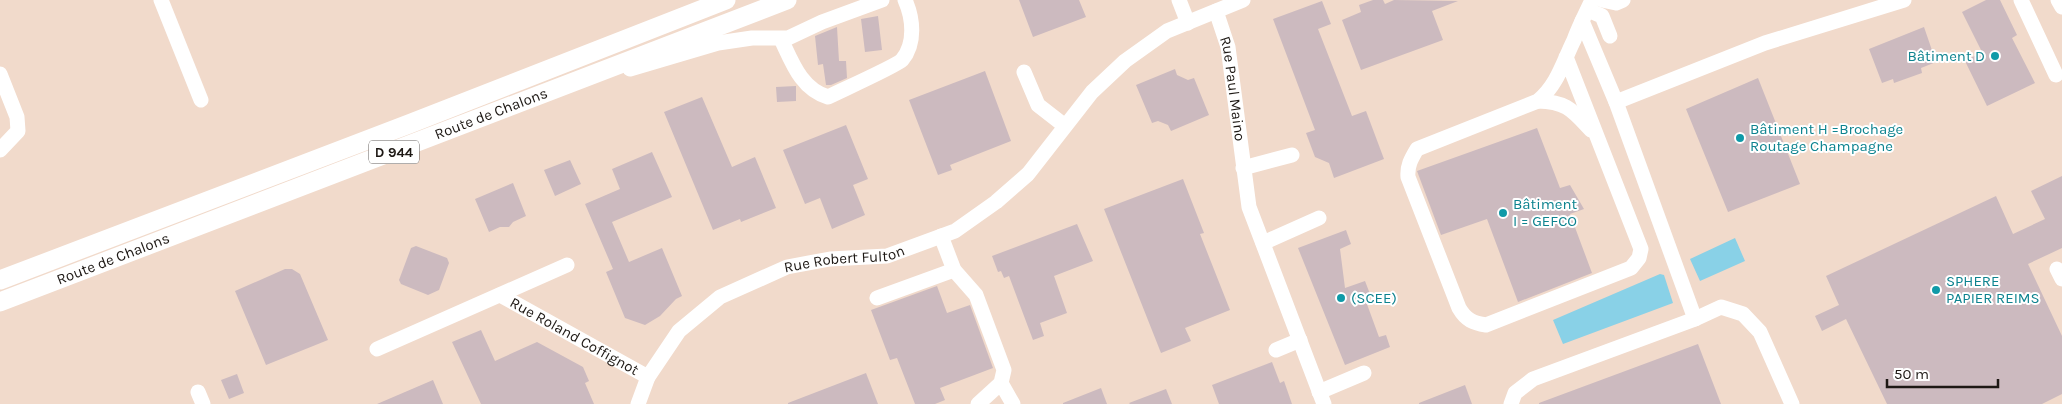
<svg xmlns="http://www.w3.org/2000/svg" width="2062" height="404" viewBox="0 0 2062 404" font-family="Karla,sans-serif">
<rect width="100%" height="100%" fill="#f6e7dc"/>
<path fill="#f1dacb" d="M0 0H2062V404H0Z"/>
<path fill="#89d1e7" d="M1735 238 1745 261 1700 281 1690 259Z
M1660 274 1664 275 1673 303 1563 344 1553 320Z"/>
<path fill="#ccbabf" d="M1019 0H1079L1086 17 1033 37Z
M1373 0H1383L1385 4 1394 0 1458 1 1432 11 1443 40 1361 70 1342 20 1361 12 1359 5Z
M1986 0H2000L2017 35 2012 38 2035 83 1987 106 1965 61 1982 52 1962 12Z
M1322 1 1331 24 1318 29 1352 116 1366 111 1384 159 1334 178 1329 163 1315 157 1306 133 1315 130 1273 19Z
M878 16 882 50 865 52 861 19Z
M837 27 839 61H846L847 78 831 85H826L823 64 818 65 815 36Z
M1924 27 1936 62 1921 68 1922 73 1894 83 1893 79 1882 83 1869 49Z
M1175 69 1177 75 1188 80 1194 78 1209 115 1171 131 1168 125 1158 121 1152 123 1136 85Z
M985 71 1011 141 950 165 952 170 938 175 909 100Z
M1758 78 1800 184 1728 212 1686 109Z
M796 86V101L777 102 776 87Z
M702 97 732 167 755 157 776 208 741 222 740 219 713 230 664 112Z
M846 125 868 179 853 185 865 215 832 229 820 198 805 204 783 150Z
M1537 128 1560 188 1570 185 1584 209 1570 214 1592 273 1518 302 1487 219 1441 235 1417 171Z
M652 152 672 197 612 222 629 262 662 248 682 296 676 299 660 316 645 325 625 318 606 272 613 269 585 204 620 189 612 169Z
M570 160 581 184 555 196 544 170Z
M2062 176V248L2028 264 2062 336V394L2042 404H1887L1846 319 1822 331 1815 316 1839 305 1826 276 1996 196 2013 234 2045 219 2031 191Z
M1183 179 1204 233 1200 234 1230 310 1185 328 1191 341 1161 353 1104 209Z
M513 183 526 216 513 222 509 227H500L489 232 475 199Z
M1077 224 1093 261 1054 276 1067 313 1040 323 1044 336 1033 340 1009 276 1004 278 1001 271 998 272 992 256Z
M1346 230 1351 244 1340 249 1345 288 1365 281 1370 294 1364 296 1379 337 1386 335 1390 347 1345 365 1298 248Z
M416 246 447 258 449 263 439 290 428 295 401 284 399 280 411 248Z
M285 269H292L300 274 328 340 266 365 235 291Z
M937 286 947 313 970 305 993 368 940 388 945 400 935 404H915L897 358 890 360 871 310Z
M481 330 495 361 537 342 583 367 589 381 585 383 594 404H481L452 342Z
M1698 344 1721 404H1539V403Z
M1272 362 1280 383 1284 381 1292 404H1219L1212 385Z
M866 373 878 404H788V403Z
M237 374 244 393 229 399 221 380Z
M433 380 443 404H377Z
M1465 385 1472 404H1419V403Z
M1101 388 1107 404H1063V403Z
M1166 389 1172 404H1130L1129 403Z"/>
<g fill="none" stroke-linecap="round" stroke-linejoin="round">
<g stroke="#fff" stroke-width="15">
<path d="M161 0 201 100"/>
<path d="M1179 0 1188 23"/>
<path d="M1602 0 1616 3 1623 0"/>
<path d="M2021 0 2056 75"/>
<path d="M2058 0 2062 7"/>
<path d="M1588 10 1602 16 1610 36"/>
<path id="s1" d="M1216 11 1228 47 1249 207 1324 404"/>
<path d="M1582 21 1616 102 1765 43 1904 0"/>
<path d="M781 39C792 62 801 89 828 97 840 91 896 66 902 60 916 43 913 18 905 0"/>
<path d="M1566 57 1641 249 1639 258 1631 268 1486 325C1473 323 1466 320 1459 308L1408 177C1407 166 1411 159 1417 149L1538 101C1558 84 1563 62 1574 40 1579 26 1586 13 1592 0"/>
<path d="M630 69 718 43 752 38H788L822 22 882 0"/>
<path d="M1024 72 1038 105 1065 126"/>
<path d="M0 74 17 117 18 131 0 150"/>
<path d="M1538 101C1567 102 1572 110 1591 130"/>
<path d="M1616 102 1695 319"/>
<path d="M1243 168 1292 155"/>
<path d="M941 236 954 270 976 295 1004 370 1001 383 978 404"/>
<path d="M1263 243 1319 218"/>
<path d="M2057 269 2062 279"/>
<path id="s2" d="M500 295 648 377"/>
<path d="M877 298 954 270"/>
<path d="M377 349 567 265"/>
<path d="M1276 350 1300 340"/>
<path d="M1001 383 1013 404"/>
<path d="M198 392 203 404"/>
<path d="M1319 392 1364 373"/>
<path id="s3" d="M638 404 648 377 679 331 720 297 787 267 830 259 887 256 955 231 996 202 1028 174 1092 92 1125 61 1167 31 1243 0"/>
<path d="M1511 404 1515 393 1533 379 1695 319 1721 307 1743 314 1760 332 1792 404"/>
</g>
<g stroke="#fff" stroke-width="19">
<path d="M0 280 409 124 726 0"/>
<path id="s4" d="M0 302 787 0"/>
</g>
</g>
<g fill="#0f9aa8" stroke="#fff" stroke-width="2">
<circle cx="1995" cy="56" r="5"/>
<circle cx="1740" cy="138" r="5"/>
<circle cx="1503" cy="213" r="5"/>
<circle cx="1936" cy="290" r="5"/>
<circle cx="1341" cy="298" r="5"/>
</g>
<g text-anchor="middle" stroke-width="4" stroke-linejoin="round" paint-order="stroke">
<rect fill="#fff" stroke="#615d5a" stroke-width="1" x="369" y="140.5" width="50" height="23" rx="4"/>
<g font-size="14" font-weight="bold" fill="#1d1814">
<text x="394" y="157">D 944</text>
</g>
<g font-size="15" fill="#0d838f" stroke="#fff" text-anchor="start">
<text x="1985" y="61" text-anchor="end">Bâtiment D</text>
<text x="1750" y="134">Bâtiment H =Brochage<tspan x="1750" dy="17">Routage Champagne</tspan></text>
<text x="1513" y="209">Bâtiment<tspan x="1513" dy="17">I = GEFCO</tspan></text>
<text x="1946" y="286">SPHERE<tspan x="1946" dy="17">PAPIER REIMS</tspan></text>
<text x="1351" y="303">(SCEE)</text>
</g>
<g font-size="15" fill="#1d1814" stroke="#fff">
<text dy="5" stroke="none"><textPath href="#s1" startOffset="80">Rue Paul Maino</textPath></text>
<text dy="5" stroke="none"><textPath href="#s4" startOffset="526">Route de Chalons</textPath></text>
<text dy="5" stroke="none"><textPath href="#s4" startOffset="121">Route de Chalons</textPath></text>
<text dy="5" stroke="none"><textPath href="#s3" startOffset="269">Rue Robert Fulton</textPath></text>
<text dy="5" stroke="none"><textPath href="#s2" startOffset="85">Rue Roland Coffignot</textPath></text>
</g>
</g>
<path d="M1887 379v8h111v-8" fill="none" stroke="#1d1814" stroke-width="2.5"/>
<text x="1894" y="379" font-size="15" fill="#1d1814" stroke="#ffffff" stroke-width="4" paint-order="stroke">50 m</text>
</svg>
